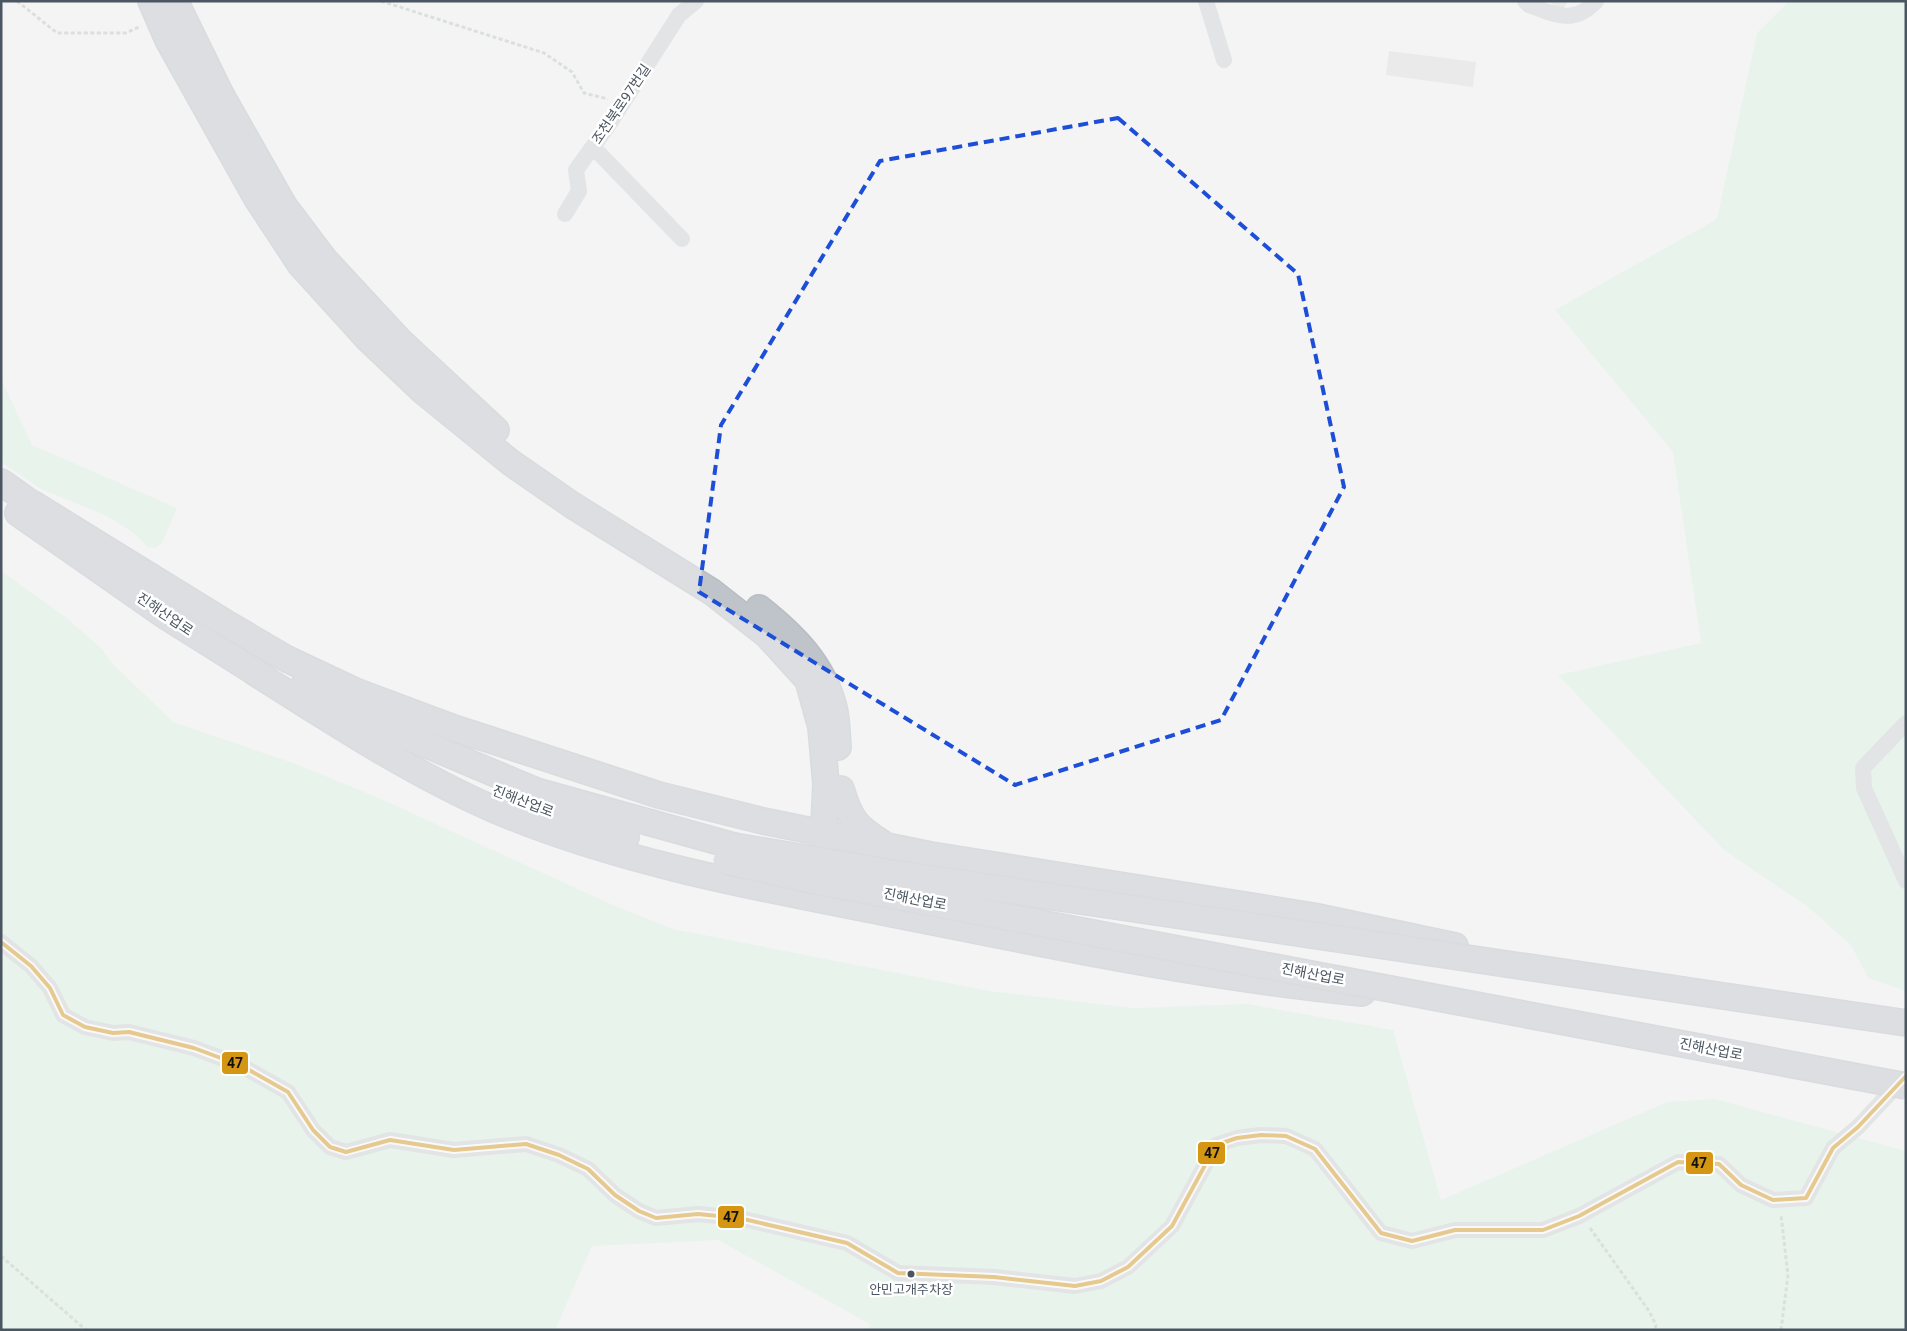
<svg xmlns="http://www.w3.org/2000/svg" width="1907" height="1331" viewBox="0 0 1907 1331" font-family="Roboto,'Noto Sans KR',sans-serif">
<rect width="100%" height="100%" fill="#f4f4f4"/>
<path fill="#d9f2e3" d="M1789 1H1906V991L1868 978 1851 945 1807 906 1724 850 1558 675 1701 643 1673 452 1555 310 1717 219 1757 33Z
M1 379 32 445 177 508 162 543 155 548 148 547 131 531 107 516 41 489 1 462Z
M1 571 63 615 101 648 113 664 173 722 293 763 379 798 613 905 673 929 989 991 1134 1008 1247 1004 1393 1030 1441 1200 1667 1102 1715 1099 1906 1151V1330H869L870 1324 718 1240 592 1246 555 1330H1Z"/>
<path fill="#ddddde" d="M1548 1H1568L1562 11Z
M1389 51 1476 62 1473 87 1386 75Z"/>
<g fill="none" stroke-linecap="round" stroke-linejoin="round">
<g stroke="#b9bec3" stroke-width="28">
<path id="highway" d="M151 1 168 40 256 197 300 264 368 339 424 392 510 462 572 505 712 592 767 635 808 680 821 727 826 784 823 851
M175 1 221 95 284 206 324 259 400 341 496 430
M1 482 46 514
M33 504 224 622 287 659 355 691 454 728 659 795 763 821 931 855 1313 916 1455 946
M18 513 167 617 269 681
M759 608C793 635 823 664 834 708 837 720 837 735 838 747
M254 672C332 721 409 772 493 809 614 861 754 887 883 912 1043 944 1200 977 1362 993
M304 685 361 717 536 791 734 846
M841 789C850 819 856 827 882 843
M554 814 626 837"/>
</g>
<path stroke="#bcc7c4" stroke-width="3" stroke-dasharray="4 2.5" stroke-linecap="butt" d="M17 1 57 33H126L141 26
M381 1 544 53 572 72 584 93 608 99
M1590 1228 1649 1311 1656 1325 1655 1330
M1 1256 86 1330
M1781 1330 1788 1275 1781 1215"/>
<path stroke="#ced0d2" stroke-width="16" d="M1206 1 1224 60
M1525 1 1529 5C1555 15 1574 25 1596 1
M593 147 682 239
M565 214 579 191 576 170 610 123 679 15 696 1
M1906 723 1863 768 1864 788 1906 881
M1 942 31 966 50 988 63 1015 85 1027 113 1033 129 1032 194 1048 242 1066 288 1092 313 1130 330 1147 346 1152 390 1140 454 1150 526 1144 559 1155 588 1169 615 1195 639 1211 656 1218 698 1214 739 1218 847 1243 898 1273 994 1277 1075 1286 1101 1281 1128 1267 1172 1226 1216 1145 1237 1138 1261 1135 1286 1136 1315 1149 1381 1233 1412 1241 1455 1230H1543L1579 1216 1678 1162 1719 1164 1741 1185 1773 1200 1806 1198 1833 1148 1858 1127 1902 1080"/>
<use href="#highway" stroke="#bec4c9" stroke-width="25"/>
<g stroke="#b9bec3" stroke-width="28" stroke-linecap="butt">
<path id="highway-bridge" d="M734 846 892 873 1906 1023
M726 861 811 880 1906 1086"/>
</g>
<use href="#highway-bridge" stroke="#bec4c9" stroke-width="25"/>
<g stroke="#fff" stroke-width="8">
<path id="bus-1" d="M1 942 31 966 50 988 63 1015 85 1027 113 1033 129 1032 194 1048 242 1066 288 1092 313 1130 330 1147 346 1152 390 1140 454 1150 526 1144 559 1155 588 1169 615 1195 639 1211 656 1218 698 1214 739 1218 847 1243 898 1273 994 1277 1075 1286 1101 1281 1128 1267 1172 1226 1216 1145 1237 1138 1261 1135 1286 1136 1315 1149 1381 1233 1412 1241 1455 1230H1543L1579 1216 1678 1162 1719 1164 1741 1185 1773 1200 1806 1198 1833 1148 1858 1127 1906 1076"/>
</g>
<use href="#bus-1" stroke="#d49613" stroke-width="4"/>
</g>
<path d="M0 0H1907V1331H0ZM1118 118 1298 274 1344 487 1221 720 1015 785 699 592 721 425 880 161Z" fill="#f4f4f4" fill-opacity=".55" fill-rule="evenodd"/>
<path fill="none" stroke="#1d4ed8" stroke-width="4" stroke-dasharray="10 6" stroke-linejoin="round" d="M1118 118 1298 274 1344 487 1221 720 1015 785 699 592 721 425 880 161Z"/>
<circle fill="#4a5661" stroke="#fff" stroke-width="2" cx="911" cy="1274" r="4.5"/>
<g text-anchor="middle" stroke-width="5" stroke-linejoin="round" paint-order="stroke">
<g font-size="13" fill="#4a5661" stroke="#fff">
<text x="911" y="1294">안민고개주차장</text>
</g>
<g font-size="14" fill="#4a5661" stroke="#fff">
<text transform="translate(621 104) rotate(-56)" y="5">조천북로97번길</text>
<text transform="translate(165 614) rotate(34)" y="5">진해산업로</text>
<text transform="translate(523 801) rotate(21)" y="5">진해산업로</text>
<text transform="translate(915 899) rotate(11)" y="5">진해산업로</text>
<text transform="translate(1313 974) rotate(11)" y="5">진해산업로</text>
<text transform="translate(1711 1049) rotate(11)" y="5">진해산업로</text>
</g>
</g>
<g stroke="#fff" stroke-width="2">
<rect x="221" y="1051" width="28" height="24" rx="5" fill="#d49613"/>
<rect x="1197" y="1141" width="29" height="24" rx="5" fill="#d49613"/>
<rect x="1685" y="1151" width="29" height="24" rx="5" fill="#d49613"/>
<rect x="717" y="1205" width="28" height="24" rx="5" fill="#d49613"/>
</g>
<g font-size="14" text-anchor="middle" font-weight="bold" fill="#111">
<text x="235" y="1068">47</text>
<text x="1212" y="1158">47</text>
<text x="1699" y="1168">47</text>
<text x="731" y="1222">47</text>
</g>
<rect width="1907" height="1331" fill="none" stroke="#4a5661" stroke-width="5"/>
</svg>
